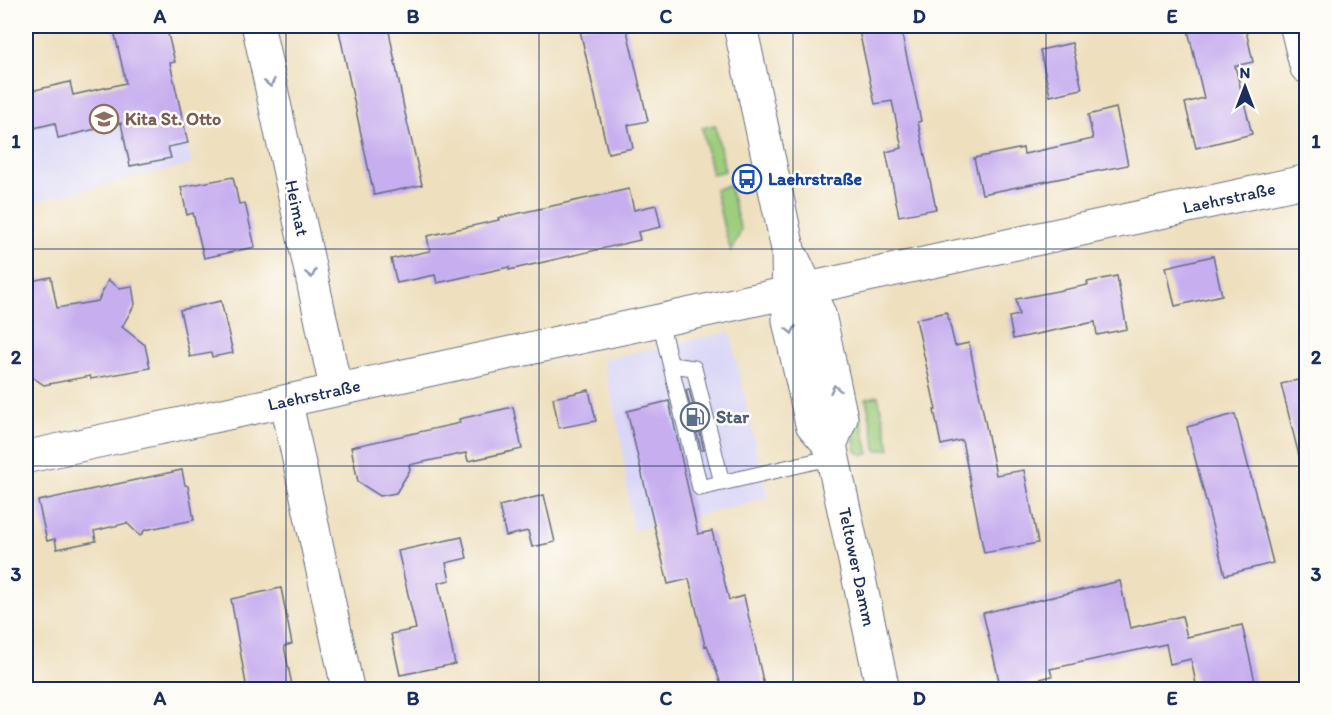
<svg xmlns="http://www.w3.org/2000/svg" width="1332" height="715" viewBox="0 0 1332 715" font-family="Itim,sans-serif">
<rect width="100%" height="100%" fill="#fdfcf7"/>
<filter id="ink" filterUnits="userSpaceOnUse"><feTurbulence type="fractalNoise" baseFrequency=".0167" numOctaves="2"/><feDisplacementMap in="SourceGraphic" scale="12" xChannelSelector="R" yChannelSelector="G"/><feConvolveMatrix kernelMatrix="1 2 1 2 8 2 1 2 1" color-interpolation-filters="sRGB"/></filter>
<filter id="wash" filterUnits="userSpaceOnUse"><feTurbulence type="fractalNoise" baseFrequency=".008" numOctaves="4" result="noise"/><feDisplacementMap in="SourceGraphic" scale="24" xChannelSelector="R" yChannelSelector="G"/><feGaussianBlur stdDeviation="1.35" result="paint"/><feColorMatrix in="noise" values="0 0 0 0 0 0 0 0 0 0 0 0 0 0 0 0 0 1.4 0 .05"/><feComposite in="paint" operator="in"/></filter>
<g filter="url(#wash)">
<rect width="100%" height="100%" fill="#eedfbe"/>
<path fill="#d9d6f7" d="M172 73 192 164 26 204V92L70 82 73 95Z
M730 332 768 499 632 530 622 443 603 359Z"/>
<path fill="#9ece7d" stroke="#5c7e6e" stroke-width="1.5" d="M715 125 725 171 712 174 702 128Z
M729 186 741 231 731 251 724 228 715 189Z
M878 396 890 449 877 451 866 399Z
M859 409 869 454 863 455 856 451 848 411Z"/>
<g id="blocks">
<path fill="#c7afef" d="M113 26H166L175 62 170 63 188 143 168 147 171 158 130 166 121 123 58 138 55 123 26 130V92L70 82 73 95 126 83Z
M338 26H388L405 113 422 185 374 195Z
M579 26H626L648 121 628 125 633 148 608 153Z
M858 26H900L921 121 918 122 936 209 899 216 886 152 902 148 892 101 875 104Z
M1187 26H1245L1253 62 1235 66 1252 134 1196 148 1185 103 1204 98Z
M1072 43 1082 89 1050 96 1040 50Z
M1116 108 1128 165 982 194 974 158 1023 148 1024 154 1093 139 1088 115Z
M233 177 239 204 245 203 255 247 204 258 193 213 187 215 181 187Z
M629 189 634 210 656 205 661 227 638 232 640 240 509 270V267L437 283 435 275 397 283 391 259 430 251 427 236 499 220 498 218Z
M1213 256 1222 295 1175 306 1166 267Z
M1117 276 1127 329 1097 335 1095 322 1013 339 1009 317 1019 315 1016 299 1088 285 1087 282Z
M51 277 57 308 98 301 108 280 119 288 132 286 135 304 122 327 145 345 150 368 91 379 90 376 44 385 26 373V282Z
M221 301 233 353 212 357 211 353 190 357 180 310Z
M947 312 955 346 969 343 996 475 1024 470 1038 543 984 553 962 440 941 445 934 410H936L916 319Z
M1306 378V455L1299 456 1281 384Z
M689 389 704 450H701L686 390Z
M589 390 596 421 559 428 553 398Z
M669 401 698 534 712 531 729 600 744 596 765 690H723L707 645 705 646 689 579 668 584 627 411Z
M513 407 522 449 468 461 466 453 409 465 410 470 396 493 380 496 358 482 351 447 460 423 459 419Z
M1235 414 1273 563 1225 575 1187 427Z
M182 470 185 485 188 486 194 520 145 530 140 536 127 523 94 531 96 541 57 549 55 539 47 541 38 501Z
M544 495 555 542 532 547 528 531 506 536 499 506Z
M462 537 467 558 446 563 450 580 438 583 455 664 400 675 391 634 416 629 398 551Z
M1120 581 1130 628 1182 616 1187 637 1242 625 1257 690H1225L1223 684 1197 689 1191 659 1170 664 1166 644 1050 669 1052 676 1001 689 983 613Z
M281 588 292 644 284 646 293 690H247L231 599Z"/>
</g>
</g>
<g filter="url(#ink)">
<use href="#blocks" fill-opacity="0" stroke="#656d80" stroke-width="1.5"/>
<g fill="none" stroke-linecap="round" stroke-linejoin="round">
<g stroke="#656d80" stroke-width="17">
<path id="service" d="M660 321 700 488 833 457
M671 365 694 368 722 483"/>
</g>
<g stroke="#656d80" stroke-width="34">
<path id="minor" d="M258 26 336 390
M1296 26 1306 67
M286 401 348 690
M26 457 1306 181"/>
</g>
<g stroke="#656d80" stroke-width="35">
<path id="secondary" d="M740 26 788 249 789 321 812 424 830 445 883 690
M793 259 819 314 841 418 830 445"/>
</g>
<use href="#service" stroke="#fff" stroke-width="15"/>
<use href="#minor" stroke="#fff" stroke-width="32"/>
<use href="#secondary" stroke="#fff" stroke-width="33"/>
</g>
<defs><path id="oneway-chevron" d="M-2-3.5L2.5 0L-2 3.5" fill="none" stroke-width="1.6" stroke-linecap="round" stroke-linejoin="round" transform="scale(1.5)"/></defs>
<g stroke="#8d97ae">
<use href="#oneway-chevron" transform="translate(270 83) rotate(78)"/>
<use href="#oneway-chevron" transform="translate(311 274) rotate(78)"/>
<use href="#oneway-chevron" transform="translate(791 330) rotate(78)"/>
<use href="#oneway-chevron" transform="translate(835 389) rotate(-102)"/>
</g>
</g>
<path fill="none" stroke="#1b2f5e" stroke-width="1.5" stroke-opacity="0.55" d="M286 26V690M539 26V690M793 26V690M1046 26V690M26 249H1306M26 466H1306"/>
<defs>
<g id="school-ring" transform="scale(1.5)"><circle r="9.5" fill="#fdfcf7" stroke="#8d6e63" stroke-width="1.5"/><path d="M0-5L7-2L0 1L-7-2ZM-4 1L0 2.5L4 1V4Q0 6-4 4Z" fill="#8d6e63"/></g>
<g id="bus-ring" transform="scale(1.5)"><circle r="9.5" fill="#fdfcf7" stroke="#1a4fb4" stroke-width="1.5"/><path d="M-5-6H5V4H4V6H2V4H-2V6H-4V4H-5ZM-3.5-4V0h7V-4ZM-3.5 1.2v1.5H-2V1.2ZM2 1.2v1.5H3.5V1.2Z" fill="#1a4fb4"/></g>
<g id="fuel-ring" transform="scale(1.5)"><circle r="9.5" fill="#fdfcf7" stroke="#5c6f8a" stroke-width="1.5"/><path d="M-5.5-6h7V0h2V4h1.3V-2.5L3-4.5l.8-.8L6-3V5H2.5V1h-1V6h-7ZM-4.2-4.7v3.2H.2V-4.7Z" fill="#5c6f8a"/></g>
</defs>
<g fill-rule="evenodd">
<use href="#school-ring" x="104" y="119"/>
<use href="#bus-ring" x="747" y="179"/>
<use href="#fuel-ring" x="695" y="417"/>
</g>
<g text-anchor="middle" stroke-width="5" stroke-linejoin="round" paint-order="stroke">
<g font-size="18" font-weight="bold" fill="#785e54" stroke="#fdfcf7" text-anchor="start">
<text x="125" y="125">Kita St. Otto</text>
</g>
<g font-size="18" font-weight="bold" fill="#164399" stroke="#fdfcf7" text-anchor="start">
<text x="768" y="185">Laehrstraße</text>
</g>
<g font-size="18" fill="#1b2f5e" stroke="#fdfcf7">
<text transform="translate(1229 198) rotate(-12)" y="6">Laehrstraße</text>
<text transform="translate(297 208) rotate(78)" y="6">Heimat</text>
<text transform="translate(314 395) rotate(-12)" y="6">Laehrstraße</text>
<text transform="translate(857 567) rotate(78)" y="6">Teltower Damm</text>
</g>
<g font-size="18" font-weight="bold" fill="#4e5e75" stroke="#fdfcf7" text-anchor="start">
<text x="716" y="423">Star</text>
</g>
</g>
<rect width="1332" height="715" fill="none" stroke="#fdfcf7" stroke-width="66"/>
<g transform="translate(1245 87)" stroke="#fdfcf7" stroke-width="4.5" paint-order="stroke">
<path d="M0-4.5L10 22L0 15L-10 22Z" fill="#1b2f5e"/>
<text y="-9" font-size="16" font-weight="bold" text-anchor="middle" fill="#1b2f5e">N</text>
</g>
<rect x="33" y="33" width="1266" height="649" fill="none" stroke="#1b2f5e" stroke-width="2"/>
<g font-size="20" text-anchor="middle" font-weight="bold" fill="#1b2f5e">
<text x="160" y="23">A</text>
<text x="413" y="23">B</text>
<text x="666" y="23">C</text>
<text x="919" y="23">D</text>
<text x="1172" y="23">E</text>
<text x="16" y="148">1</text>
<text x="1316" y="148">1</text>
<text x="16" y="364">2</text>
<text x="1316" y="364">2</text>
<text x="16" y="581">3</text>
<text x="1316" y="581">3</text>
<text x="160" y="705">A</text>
<text x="413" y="705">B</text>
<text x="666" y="705">C</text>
<text x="919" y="705">D</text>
<text x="1172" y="705">E</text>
</g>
</svg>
